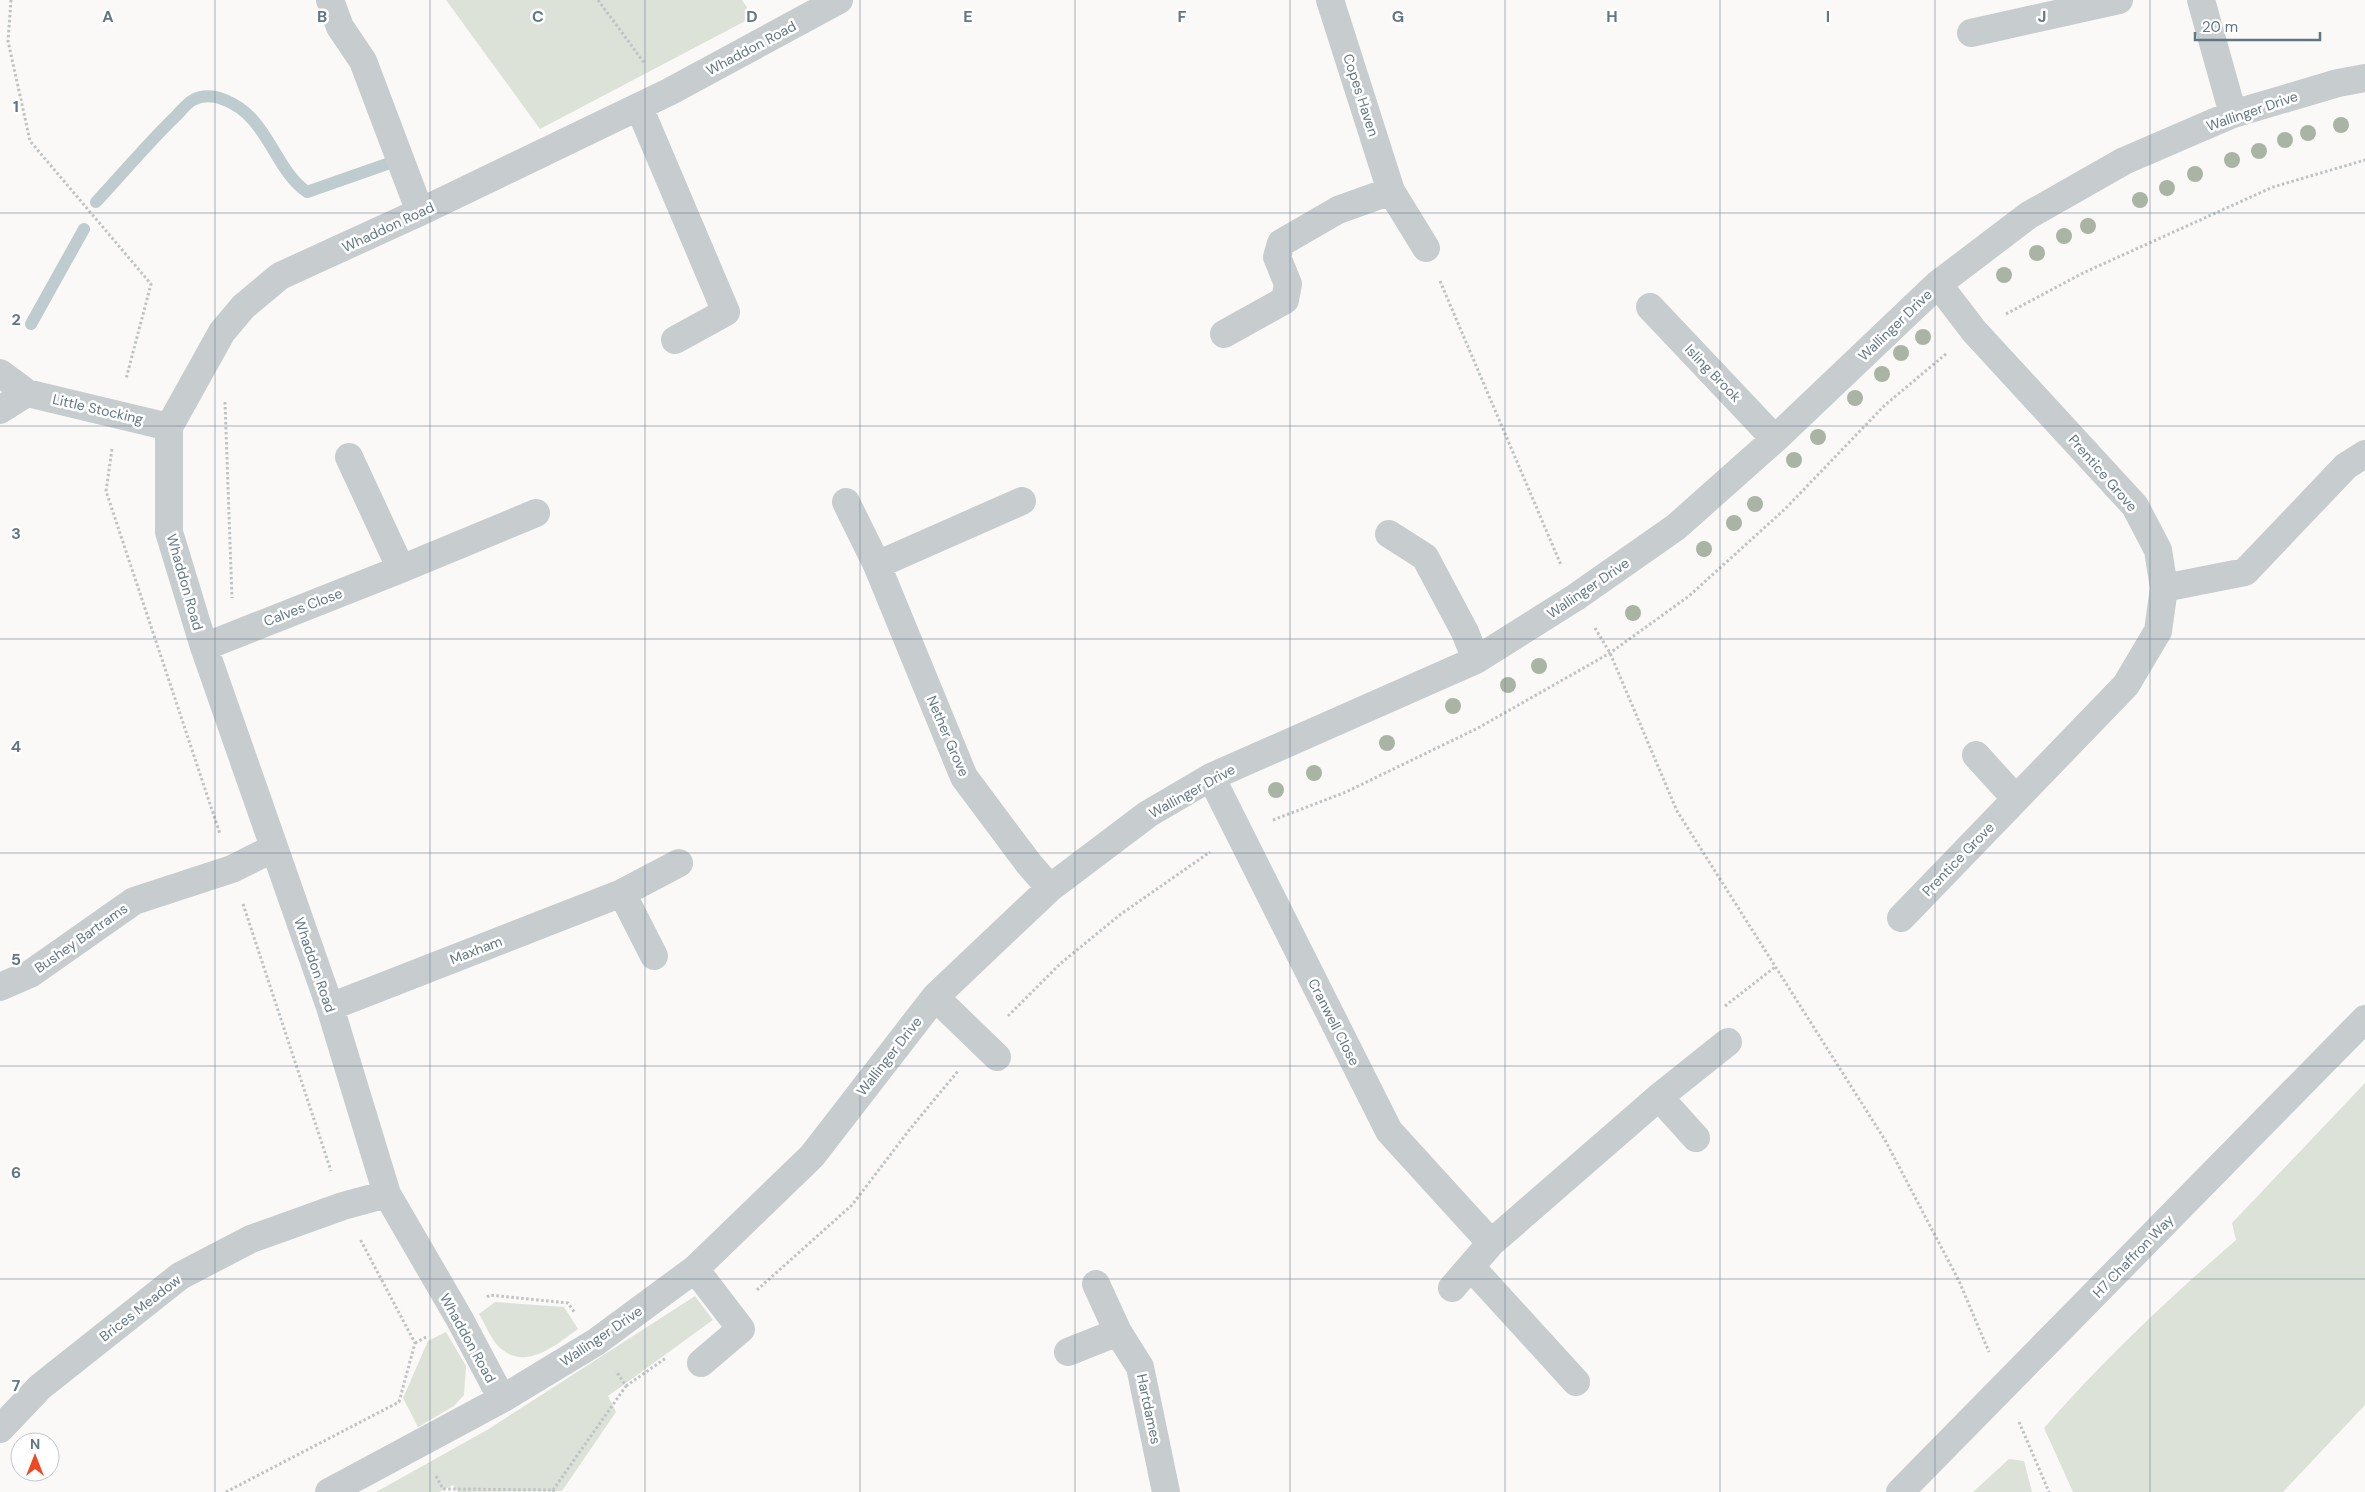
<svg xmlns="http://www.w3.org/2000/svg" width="2365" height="1492" viewBox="0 0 2365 1492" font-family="'DM Sans',sans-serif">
<rect width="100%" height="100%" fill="#faf9f7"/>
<path fill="#dce2d8" d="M446 0H742L753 17 540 129Z
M2365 1083V1405L2283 1492H2073L2044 1428C2103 1360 2168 1299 2236 1240L2232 1223Z
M695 1296 713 1320 608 1396 616 1412 562 1491 458 1492 453 1485 439 1492H376L487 1430Z
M495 1302 564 1307 578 1329C555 1345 526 1372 499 1347 491 1339 485 1324 479 1314Z
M446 1332 466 1366 464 1395 454 1406 418 1427 403 1398 428 1341Z
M2009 1459 2024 1461 2032 1492H1973Z"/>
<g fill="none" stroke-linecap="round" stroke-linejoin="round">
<path stroke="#becbcf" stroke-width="12" d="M96 202C123 173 148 143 176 116 181 111 187 103 193 100 213 89 240 105 253 120 274 144 282 174 307 192L387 164
M31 324 84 229"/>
<path stroke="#c0c3c5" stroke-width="3" stroke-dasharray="2.5 2.5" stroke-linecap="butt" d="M11 0 8 41 30 141 151 284 126 379
M598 0 645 64
M1440 281 1561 565
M2006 314 2083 273 2273 187 2365 160
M225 402 232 598
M112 449 106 491 220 834
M1595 628 1610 653 1677 811 1885 1140 1959 1281 1989 1352
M1273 820 1346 792 1478 728 1610 653 1689 596 1785 509 1884 406 1947 353
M243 904 331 1171
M1725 1006 1775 967
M1008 1016 1061 963 1121 914 1210 852
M757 1290 852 1205 910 1129 958 1071
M487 1297 490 1295 568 1303 575 1313
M415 1343 428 1336
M626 1386 666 1358
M2019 1422 2049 1492
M436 1476 443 1489 553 1490 554 1492
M553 1490 626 1386 616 1371
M226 1492 399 1402 415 1343 360 1239"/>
<path stroke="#c7cccf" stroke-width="28" d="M330 0 340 27 363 61 420 212
M1330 0 1391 191 1426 248
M2201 0 2233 114
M1971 33 2119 0
M639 107 726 312 675 340
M1650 307 1775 439
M1224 334 1285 300 1288 284 1277 257 1281 243 1338 210 1391 191
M0 373 27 393
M0 410 27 393 169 427
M349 457 401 569
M846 502 877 565 964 777 1029 864 1050 888
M1389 534 1425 557 1465 632 1476 660
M877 565 1022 501
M2164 588 2245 572 2346 466 2365 454
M204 647 401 569 536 513
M1976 755 2016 799
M1211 777 1389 1131 1491 1243
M622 893 654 956
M1901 918 2126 685 2158 631 2164 588 2158 550 2135 506 1974 331 1938 284
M0 987 30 974 134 901 232 869 274 848
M935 997 997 1057
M330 1007 622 893 679 863
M1659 1097 1696 1138
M1471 1267 1576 1382
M695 1269 741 1329 701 1363
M1096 1284 1118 1332 1140 1367 1166 1492
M1452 1288 1491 1243 1659 1097 1728 1042
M1068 1352 1118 1332
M502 1399 459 1318 387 1194 330 1007 204 647 169 532V427L222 332 243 307 280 276 420 212 669 92 839 0
M0 1429 40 1387 180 1276 251 1239 343 1206 387 1194
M329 1492 502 1399 596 1342 695 1269 812 1156 935 997 1050 888 1148 814 1211 777 1476 660 1576 597 1676 527 1775 439 1938 284 2029 215 2124 161 2233 114 2338 83 2365 78
M1900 1492 2365 1019"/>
</g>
<g fill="#aab4a5">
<circle cx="2341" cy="125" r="8"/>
<circle cx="2308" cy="133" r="8"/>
<circle cx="2285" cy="140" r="8"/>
<circle cx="2259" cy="151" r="8"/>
<circle cx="2232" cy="160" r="8"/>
<circle cx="2195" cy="174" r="8"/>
<circle cx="2167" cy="188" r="8"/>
<circle cx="2140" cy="200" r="8"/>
<circle cx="2088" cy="226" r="8"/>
<circle cx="2064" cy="236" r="8"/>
<circle cx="2037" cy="253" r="8"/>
<circle cx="2004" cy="275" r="8"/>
<circle cx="1923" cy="337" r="8"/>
<circle cx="1901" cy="353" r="8"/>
<circle cx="1882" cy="374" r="8"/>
<circle cx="1855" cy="398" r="8"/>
<circle cx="1818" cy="437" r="8"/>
<circle cx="1794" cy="460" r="8"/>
<circle cx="1755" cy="504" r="8"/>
<circle cx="1734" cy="523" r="8"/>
<circle cx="1704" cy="549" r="8"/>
<circle cx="1633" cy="613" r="8"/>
<circle cx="1539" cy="666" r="8"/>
<circle cx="1508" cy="685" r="8"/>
<circle cx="1453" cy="706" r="8"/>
<circle cx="1387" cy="743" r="8"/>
<circle cx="1314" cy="773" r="8"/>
<circle cx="1276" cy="790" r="8"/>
</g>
<path fill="none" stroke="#627784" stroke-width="1" stroke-opacity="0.55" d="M215 0V1492M430 0V1492M645 0V1492M860 0V1492M1075 0V1492M1290 0V1492M1505 0V1492M1720 0V1492M1935 0V1492M2150 0V1492M0 213H2365M0 426H2365M0 639H2365M0 853H2365M0 1066H2365M0 1279H2365"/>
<g text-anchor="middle" stroke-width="5" stroke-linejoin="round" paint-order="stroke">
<g font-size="14" fill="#627784" stroke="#fff">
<text transform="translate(751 48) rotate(-28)" y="5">Whaddon Road</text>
<text transform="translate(1361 95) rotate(72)" y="5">Copes Haven</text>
<text transform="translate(2252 111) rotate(-19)" y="5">Wallinger Drive</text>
<text transform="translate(388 227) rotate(-25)" y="5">Whaddon Road</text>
<text transform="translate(1895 325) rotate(-44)" y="5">Wallinger Drive</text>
<text transform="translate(1713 373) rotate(46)" y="5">Isling Brook</text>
<text transform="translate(98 409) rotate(13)" y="5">Little Stocking</text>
<text transform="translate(2103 473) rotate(49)" y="5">Prentice Grove</text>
<text transform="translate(185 582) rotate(74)" y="5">Whaddon Road</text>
<text transform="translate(1588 588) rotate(-34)" y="5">Wallinger Drive</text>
<text transform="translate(303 607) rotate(-21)" y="5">Calves Close</text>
<text transform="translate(948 736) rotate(67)" y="5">Nether Grove</text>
<text transform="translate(1192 791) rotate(-29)" y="5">Wallinger Drive</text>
<text transform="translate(1958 859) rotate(-46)" y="5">Prentice Grove</text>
<text transform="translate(81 938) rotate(-35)" y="5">Bushey Bartrams</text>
<text transform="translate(476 950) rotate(-21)" y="5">Maxham</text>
<text transform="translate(315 965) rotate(71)" y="5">Whaddon Road</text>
<text transform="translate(1334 1022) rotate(63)" y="5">Cranwell Close</text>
<text transform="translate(889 1056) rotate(-52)" y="5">Wallinger Drive</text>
<text transform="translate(2133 1256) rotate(-46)" y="5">H7 Chaffron Way</text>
<text transform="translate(140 1308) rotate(-38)" y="5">Brices Meadow</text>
<text transform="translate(601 1336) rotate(-34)" y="5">Wallinger Drive</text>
<text transform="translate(468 1338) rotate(61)" y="5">Whaddon Road</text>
<text transform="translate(1149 1409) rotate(78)" y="5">Hartdames</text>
</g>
</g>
<g font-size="16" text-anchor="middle" font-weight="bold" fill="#627784" stroke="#fff" stroke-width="5" stroke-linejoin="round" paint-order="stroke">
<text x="108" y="22">A</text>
<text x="322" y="22">B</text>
<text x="538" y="22">C</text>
<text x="752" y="22">D</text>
<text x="968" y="22">E</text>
<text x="1182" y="22">F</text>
<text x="1398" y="22">G</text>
<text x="1612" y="22">H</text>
<text x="1828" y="22">I</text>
<text x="2042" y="22">J</text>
<text x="16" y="112">1</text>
<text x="16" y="325">2</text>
<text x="16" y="539">3</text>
<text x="16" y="752">4</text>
<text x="16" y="965">5</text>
<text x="16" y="1178">6</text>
<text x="16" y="1391">7</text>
</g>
<g transform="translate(35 1457)"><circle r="24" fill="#ffffff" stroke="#c0c9ce"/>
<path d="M0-4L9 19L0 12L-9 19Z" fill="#ef4822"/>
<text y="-8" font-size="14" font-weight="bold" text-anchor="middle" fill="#627784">N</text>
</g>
<path d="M2195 32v8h125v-8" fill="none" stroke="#627784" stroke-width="2.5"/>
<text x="2202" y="32" font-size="15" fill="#627784" stroke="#ffffff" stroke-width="4" paint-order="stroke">20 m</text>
</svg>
